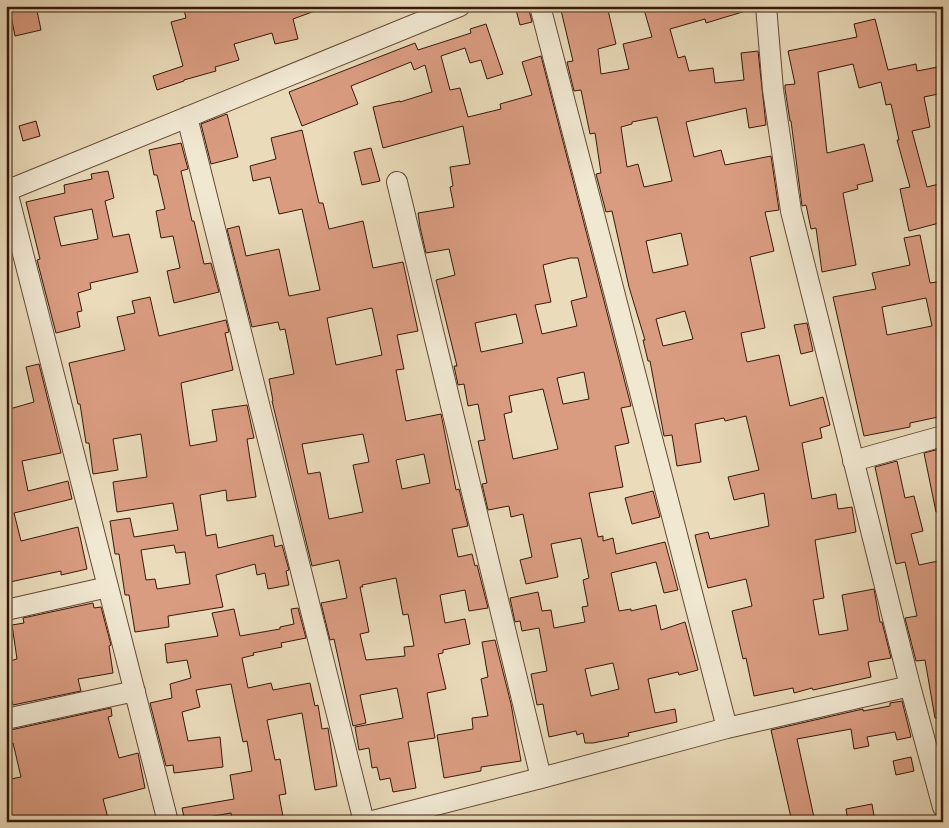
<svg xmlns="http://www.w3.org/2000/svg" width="949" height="828" viewBox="0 0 949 828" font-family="Cardo,serif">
<rect width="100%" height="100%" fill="#eadbba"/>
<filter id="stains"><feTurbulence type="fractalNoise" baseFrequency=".004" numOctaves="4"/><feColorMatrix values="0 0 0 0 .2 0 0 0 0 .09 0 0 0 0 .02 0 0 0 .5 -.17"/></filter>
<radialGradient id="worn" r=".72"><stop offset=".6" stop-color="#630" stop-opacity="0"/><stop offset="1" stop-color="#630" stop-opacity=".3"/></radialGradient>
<path fill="#da9c81" stroke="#371809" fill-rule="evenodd" d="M9 6H36L41 30 15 36Z
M183 6H322L323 8 293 19 298 39 275 44 272 33 234 44 239 60 215 67 216 71 184 80V81L157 90 153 76 183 66 171 22 186 18Z
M515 6H528L532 22 520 25Z
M560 6H607L616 44 598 49 601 74 629 69 623 44 652 37 643 6H749V10L706 23 705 19 670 29 678 58 685 56 689 71 713 68 715 83 744 80 741 53 758 51 766 125 749 128 746 108 686 122 694 157 721 150 725 165 771 156 779 210 765 212 774 251 750 257 765 328 741 333 747 362 779 355 790 406 823 397 830 425 820 428 822 438 802 443 812 499 836 494 838 509 852 507 856 532 815 540 824 598 813 600 819 635 848 630 842 595 874 589 880 622H882L891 658 868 662 871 677 813 690 812 688 794 693 793 688 754 696 746 658 743 659 732 611 752 606 746 579 708 588 695 535 708 532 710 539 769 526 764 493 734 500 728 477 759 470 746 416 725 421 724 418 695 424 701 462 677 466 672 435 664 436 650 361H648L643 340H645L629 287 612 211 606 212 596 174 601 173 595 133 590 134 581 90 574 91 567 62 573 61ZM657 117 672 181 644 187 638 164 627 167 621 127 632 124V122ZM681 233 688 265 653 273 646 241ZM685 311 693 339 663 346 656 319Z
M875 19 888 70 916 64 917 71 943 66V93L924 97 930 127 912 131 927 187 943 183V222L909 231 900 189 910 187 897 140H899L891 104 886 105 881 82 859 88 853 64 818 72 827 153 864 144 873 181 857 185 858 189 843 193 856 265 822 272 816 228 811 229 806 205 802 206 791 121H790L785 89V85L795 84 788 51 857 37 854 24Z
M486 24 503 74 487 79 481 60 470 63 465 48 441 56 450 90 460 88 468 117 501 109 500 104 532 95 522 62 541 56 631 406 621 408 629 443 615 446 623 487 589 493 598 537 603 536V541L613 538 616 554 665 542 678 590 664 593 656 562 611 573 619 611 631 609V611L656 605 661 630 685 622 698 670 679 675 678 672 648 679 655 713 675 709 677 722 628 733 629 736 593 743H585L583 733 577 735 576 731 549 737 543 704 537 705 531 674 547 671 539 628 522 631 520 621 515 622 510 598 538 592 542 611 551 610 554 628 585 622 582 607 588 606 583 580 589 578 581 538 551 544 558 577 526 584 520 560 532 557 523 514 511 517 509 506 488 510 482 484 487 483 478 441 485 440 478 404 468 406 464 384 458 385 454 366H457L436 280 455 275 449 249 426 253 420 227 418 213 454 207 450 187 453 186 450 167 470 164 463 126 383 148 373 107 400 101V102L432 92 425 65 414 70 411 62 351 86 358 104 302 126 289 92 415 43 418 50 471 33 470 29ZM570 258H578L587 297 571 301 577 326 542 334 535 305 551 302 543 265ZM516 314 523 343 481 352 475 323ZM584 372 589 399 563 404 557 378ZM543 389 558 449 513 459 504 414 512 412 509 396ZM613 663 619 689 591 696 585 669Z
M227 114 238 157 211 164 201 124Z
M36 121 40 136 23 141 19 126Z
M302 130 319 203H323L329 229 363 221 373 268 403 262 418 331 397 335 404 369 396 370 406 421 441 414 456 490 459 489 468 526 452 529 458 557 472 554 475 566 477 565 488 608 469 611 465 590 440 595 445 623 465 619 470 644 443 650V653L438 654 446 689 427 693 435 738 408 742 416 788 393 792 390 778 380 780 377 767 372 768 369 748 359 750 355 727 403 718 397 688 360 695 366 723 353 726 334 639 330 640 321 603 347 598 339 560 312 566 272 401H273L269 379 294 374 285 329 280 330 278 322 252 327 227 229 239 226 246 256 279 249 289 296 320 290 302 209 279 214 270 177 253 181 250 166 276 159 271 138ZM372 308 382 355 336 365 327 318ZM363 434 369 462 353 465 363 512 329 519 320 472 308 474 302 444ZM424 454 430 483 402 489 396 460ZM396 578 403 615 408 614 414 646 404 647 405 656 366 660 360 634 369 632 360 587H363L362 585Z
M181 143 188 169 181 171 192 221H194L204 264 211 263 219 292 174 303 167 271 180 268 173 236 161 238 156 211 165 209 157 175H154L149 150Z
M371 148 380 181 362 185 354 152Z
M108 171 114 198 105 201 113 237 129 234 138 272 90 283 91 289 78 293 82 311 77 312 80 327 56 333 37 260 40 259 26 202 65 193 64 185 92 179 91 174ZM92 209 98 239 61 246 54 217Z
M920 235 930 283 943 281V416L910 423V427L864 436 833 297 876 289 872 273 910 265 904 238ZM926 298 932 326 887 335 882 307Z
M150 297 159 336 226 320 229 332 225 333 233 370 181 383 190 446 217 441 212 410 247 405 254 438 247 439 256 497 227 501 226 490 200 495 206 536 216 534 218 548 273 535 275 547 282 545 289 570 286 571 289 585 268 589 265 573 257 575 255 564 216 575 223 607 168 616 169 627 135 632 129 595H125L119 554H115L110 521 130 518 134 537 178 530 173 503 117 512 113 482 147 477 141 434 113 439 118 470 93 474 89 443H86L80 404H78L69 363 125 350 117 317 135 313 132 301ZM174 545 176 553 185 552 190 584 157 589 155 579 146 580 141 550Z
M807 323 813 351 801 354 794 325Z
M39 364 61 453 22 461 28 491 68 481 72 499 14 513 21 541 78 527 87 569 61 575V571L10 582 6 566V410L34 402 26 367Z
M943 448V512H936L924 453Z
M897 461 905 498 914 496 923 531 911 534 919 565 943 560V601L941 602 943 614V718H935L925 660 916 661 905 618 917 616 905 562 896 564 875 467Z
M653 491 660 517 632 524 625 498Z
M93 603 94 608 101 607 111 645 109 646 113 673 78 679 81 691 13 705 6 681V662L17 659 12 625 24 623 23 618Z
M298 608 306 638 281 643 282 647 253 653 254 655 242 658 248 688 271 683 273 690 310 683 315 706 318 705 322 729 328 728 337 786 315 790 302 713 267 720 275 760 280 759 286 794 279 795 284 822H232L231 813 185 821 182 808 234 799 230 775 252 771 247 741 243 742 231 684 196 690 200 707 182 712 188 741 220 737 223 767 174 773 173 765 166 766 150 703 172 698 170 684 191 678 187 660 167 663 165 644 218 636 212 613 234 609 240 636 280 629V627L294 624 291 609Z
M495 640 511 704 521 761 481 767V771L444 778 437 735 473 729 472 718 488 716 481 679 488 677 482 642Z
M902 701 911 737 897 740 895 732 867 737 869 746 854 749 851 729 797 739 815 822H792L771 730 863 709V711L890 706V703Z
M111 708 112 716 108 717 119 758 138 753 145 788 103 799 109 822H30L29 817 6 822V780L21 777 13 743 9 744 6 731Z
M911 757 914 771 896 775 893 761Z
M872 804 875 822H848L846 809Z"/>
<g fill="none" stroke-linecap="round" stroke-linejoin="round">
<g stroke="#644935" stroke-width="22">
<path id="street" d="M540 6 727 728
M766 6 773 90 791 211 910 686 943 807
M187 117 364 822
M397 182 541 778
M6 191 460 6
M7 191 168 822
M853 461 943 436
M6 610 108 587
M6 719 135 691
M369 822 541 778 727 728 910 686"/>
</g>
<use href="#street" stroke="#f1e8d2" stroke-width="20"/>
</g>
<rect width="949" height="828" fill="none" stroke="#eadbba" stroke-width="25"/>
<rect x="8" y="8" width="934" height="813" fill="none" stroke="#371809" stroke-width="2.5"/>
<rect x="12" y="12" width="924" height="803" fill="none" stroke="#371809"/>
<rect width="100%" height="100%" filter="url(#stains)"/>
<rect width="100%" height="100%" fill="url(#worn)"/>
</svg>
